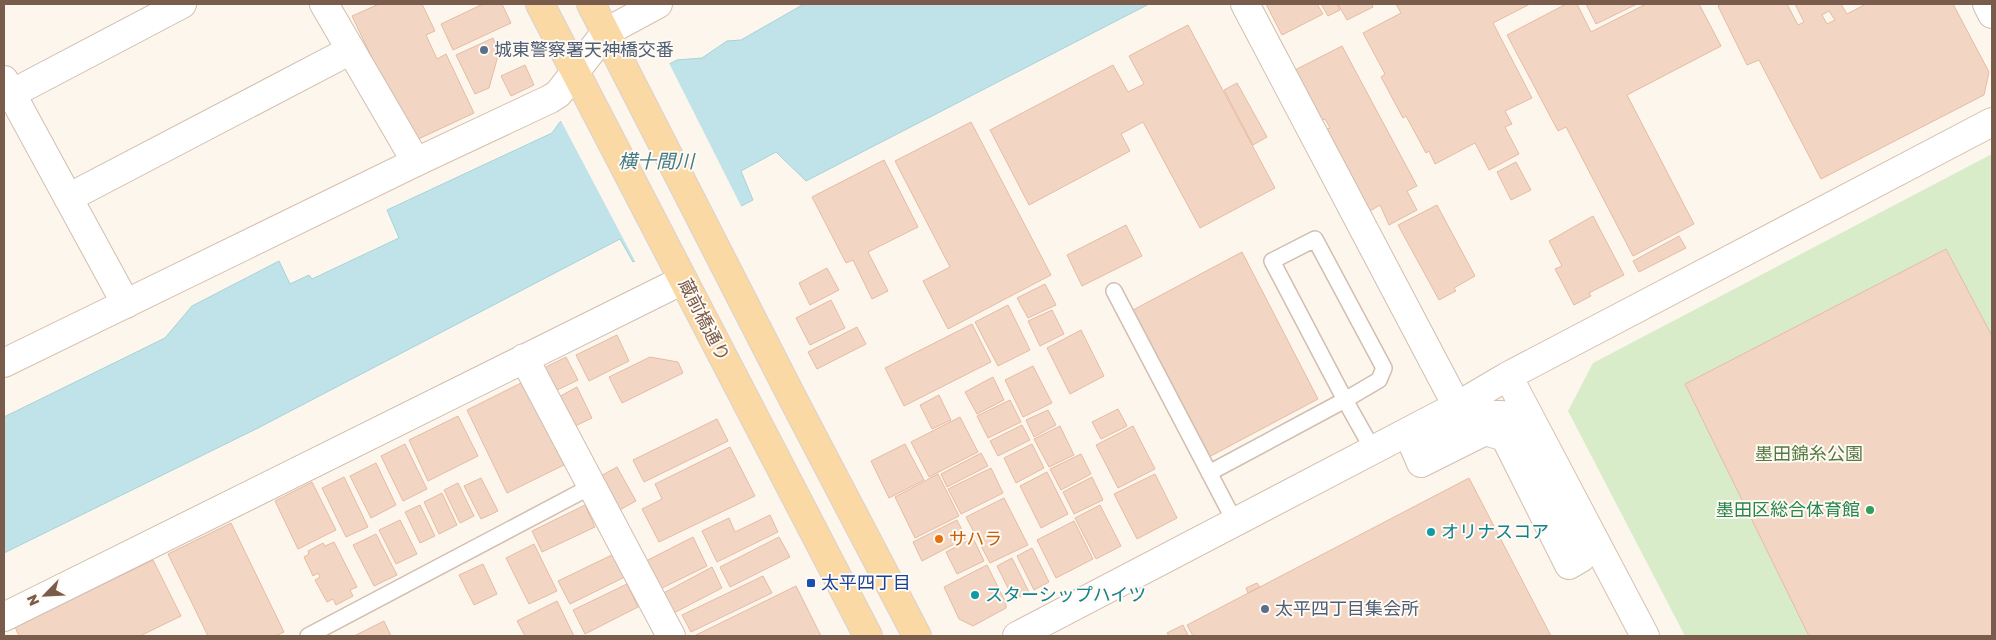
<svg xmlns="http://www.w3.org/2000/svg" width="1996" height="640" viewBox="0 0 1996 640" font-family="'Golos Text','Noto Sans JP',sans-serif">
<rect width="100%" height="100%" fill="#fdf6ec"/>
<path fill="#d8ecc9" d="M1992 154V636H1685L1568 411 1593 363Z"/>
<path fill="#bfe3e8" stroke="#a5d3da" d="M804 4H1149L806 181 776 152 741 171 753 200 633 262 620 239 258 428 4 553V417L165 338 192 306 279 261 290 284 309 275 312 279 399 238 387 210 552 133 560 122 677 60 702 58 727 41 741 40Z"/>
<path fill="#fdf6ec" d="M668 61 742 208 636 263 560 119Z"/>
<path fill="#f3d5c3" stroke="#e6bba3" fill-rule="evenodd" d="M379 4H422L435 31 426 35 437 59 446 54 474 113 412 142 352 16Z
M483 4H502L511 23 453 50 441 24Z
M1266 4H1317L1323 14 1282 35Z
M1321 4H1337L1340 10 1328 16Z
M1338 4H1372L1373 7 1347 20Z
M1396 4H1530L1493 23 1532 98 1505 111 1512 124 1505 127 1519 154 1489 170 1475 143 1435 164 1429 151 1426 153 1406 116 1403 118 1381 77 1385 74 1363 33 1401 13Z
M1566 4H1577L1591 32 1646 4H1699L1721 46 1627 95 1694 224 1633 256 1566 127 1558 131 1507 35Z
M1586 4H1637L1596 24Z
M1722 4H1787L1798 25 1804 22 1795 4H1841L1847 14 1866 4H1953L1989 72 1984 95 1821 179 1759 60 1747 65 1718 6ZM1829 11 1835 20 1827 24 1822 15Z
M1188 25 1275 188 1200 228 1143 122 1121 134 1130 151 1029 205 990 130 1113 65 1128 92 1144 84 1129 56Z
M493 38 499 52 489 88 475 94 456 55Z
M1342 46 1417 186 1407 191 1417 210 1389 225 1380 205 1370 211 1327 129 1330 128 1325 119 1322 120 1295 70Z
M525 65 534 85 511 96 501 76Z
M1237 83 1267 137 1253 145 1224 90Z
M971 122 1051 275 948 329 923 281 950 267 895 161Z
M884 160 918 227 868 252 888 291 872 299 853 260 846 263 812 197Z
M1516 162 1531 190 1511 200 1497 172Z
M1437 205 1475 276 1454 288 1456 291 1439 300 1398 225Z
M1593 216 1624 275 1589 293 1591 296 1574 305 1555 269 1562 266 1549 241Z
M1126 225 1142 256 1082 286 1067 255Z
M1679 236 1686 248 1639 272 1633 261Z
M1946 249 1992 336V636H1809L1685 384Z
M1242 252 1318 399 1209 457 1133 310Z
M827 268 839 290 810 305 799 283Z
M1045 284 1056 305 1028 318 1017 298Z
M831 300 845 328 810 345 796 318Z
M1008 305 1030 350 998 366 975 322Z
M1052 310 1064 334 1040 346 1028 321Z
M972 324 991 362 904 406 885 368Z
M857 327 866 344 817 369 808 352Z
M1081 330 1104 376 1070 394 1047 348Z
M617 335 629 361 589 381 576 355Z
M566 357 578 380 553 392 542 369Z
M650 357 678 362 683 373 622 403 609 377Z
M1033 366 1052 403 1023 417 1005 380Z
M993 377 1004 400 977 414 965 392Z
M523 382 564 465 507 493 467 410Z
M577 387 592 418 571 428 557 398Z
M939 395 951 420 932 429 920 405Z
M1010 400 1021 422 988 438 977 416Z
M1118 409 1127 426 1101 439 1092 422Z
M1048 410 1056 425 1034 437 1026 420Z
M458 416 478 456 428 481 409 440Z
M960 417 978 452 929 477 911 442Z
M717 419 728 441 644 482 633 460Z
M1022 425 1030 440 998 456 990 441Z
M1060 426 1074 455 1049 467 1034 439Z
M1133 426 1155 469 1118 488 1096 445Z
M405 444 427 489 403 501 381 456Z
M905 444 924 480 889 498 871 461Z
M1032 444 1044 468 1016 483 1004 458Z
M730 447 755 496 659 542 642 509 662 499 655 484Z
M981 453 988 466 947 487 941 474Z
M1081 454 1091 474 1061 490 1050 469Z
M376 463 396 505 371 518 350 476Z
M617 467 636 501 616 512 597 478Z
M991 468 1003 493 961 514 948 489Z
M1047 472 1068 514 1041 528 1020 486Z
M938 474 959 516 915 538 895 497Z
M1155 474 1177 518 1137 539 1114 494Z
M344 477 368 527 346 537 322 488Z
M1092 477 1103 500 1074 514 1063 492Z
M481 478 498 511 481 519 464 486Z
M1469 478 1551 636H1193L1187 625Z
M312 482 336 530 298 549 275 501Z
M458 483 474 516 460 523 444 490Z
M442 493 457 525 439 534 424 502Z
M1004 498 1028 545 990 563 966 517Z
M420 505 435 536 420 543 405 512Z
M585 505 595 527 542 552 532 531Z
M1100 505 1121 546 1096 559 1075 518Z
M770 515 778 532 717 562 702 531 729 518 735 532Z
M400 520 417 554 396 564 379 530Z
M957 520 966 538 922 561 913 542Z
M1074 521 1093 559 1056 578 1037 540Z
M231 523 284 632 275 636H208L168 554Z
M376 534 397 575 374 586 353 545Z
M693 537 707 566 660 589 646 561Z
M779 537 790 557 730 587 720 567Z
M973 538 984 561 957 574 946 552Z
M334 542 357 587 350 590 353 596 336 605 333 599 327 602 315 580 320 577 318 573 313 576 304 557 309 554 308 551 323 543 325 546Z
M534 544 557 591 529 604 506 558Z
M1032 548 1049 582 1034 590 1017 556Z
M616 553 627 576 570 604 558 581Z
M1012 558 1029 592 1014 600 997 566Z
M153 560 181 616 140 636H19L15 627Z
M483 564 497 594 474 605 459 575Z
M987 565 1006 603V608L973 626 959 619 944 587Z
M712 567 722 588 670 615 660 595Z
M763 576 772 593 691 632 682 615Z
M1257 583 1260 587 1248 593 1246 588Z
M627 584 638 607 585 634 573 610Z
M796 586 821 636H694Z
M557 601 574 636H525L517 621Z
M384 621 391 636H354Z
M1183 625 1188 635 1169 636 1167 633Z"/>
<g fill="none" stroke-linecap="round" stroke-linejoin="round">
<g stroke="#d1beb0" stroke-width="18">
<path id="lane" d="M1315 239 1384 368 1379 380 1345 400 1272 261Z
M1114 291 1235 522
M1209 473 1345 400 1373 450
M308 636 592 486"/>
</g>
<g stroke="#d1beb0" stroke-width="30">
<path id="street" d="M324 4 416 162
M1245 4 1457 406
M1987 4 1992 14
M4 80 126 304
M11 94 182 4
M68 198 351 50
M524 358 671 636
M1493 415H1502L1515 424 1581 558 1569 565 1505 437 1485 431 1421 463 1414 447 1481 416Z
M4 617 683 280"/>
</g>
<g stroke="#d6c0b0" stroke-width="30">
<path id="secondary" d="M4 363 416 162 550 99 558 94 606 32 658 4
M1508 376 1645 636
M1017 636 1457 406 1508 376 1992 122"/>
</g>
<g stroke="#dad1cd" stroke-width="30">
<path id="primary" d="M540 4 868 636
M591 4 793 399 917 636"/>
</g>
<use href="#lane" stroke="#fff" stroke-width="15"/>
<use href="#street" stroke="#fff" stroke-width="28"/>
<use href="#secondary" stroke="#fff" stroke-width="28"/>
<use href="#primary" stroke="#fbd9a5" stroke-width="28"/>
</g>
<g fill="#5c6f8a" stroke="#fffaf3" stroke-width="2">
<circle cx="484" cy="50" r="5"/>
<circle cx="1265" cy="609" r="5"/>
</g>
<circle fill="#2e9e5b" stroke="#fffaf3" stroke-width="2" cx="1870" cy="510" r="5"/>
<g fill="#0f9aa8" stroke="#fffaf3" stroke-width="2">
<circle cx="1431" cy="532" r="5"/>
<circle cx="975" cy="595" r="5"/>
</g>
<circle fill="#e8710a" stroke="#fffaf3" stroke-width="2" cx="939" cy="539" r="5"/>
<rect fill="#1a4fb4" stroke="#fffaf3" stroke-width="2" x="806" y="578" width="10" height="10" rx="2.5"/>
<g text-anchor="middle" stroke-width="4" stroke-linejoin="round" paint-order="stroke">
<g font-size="18" fill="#4e5e75" stroke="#fffaf3" text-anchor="start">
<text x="494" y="56">城東警察署天神橋交番</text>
<text x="1275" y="615">太平四丁目集会所</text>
</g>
<g font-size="18" fill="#7a5c4d" stroke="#fffaf3">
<text transform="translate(704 320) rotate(63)" y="6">蔵前橋通り</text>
</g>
<g font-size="18" fill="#537a41" stroke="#fffaf3">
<text x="1809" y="460">墨田錦糸公園</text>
</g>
<g font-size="18" fill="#27864d" stroke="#fffaf3" text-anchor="end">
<text x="1860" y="516">墨田区総合体育館</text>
</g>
<g font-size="18" fill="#0d838f" stroke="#fffaf3" text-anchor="start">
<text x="1441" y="538">オリナスコア</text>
<text x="985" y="601">スターシップハイツ</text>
</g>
<g font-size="18" fill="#c56008" stroke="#fffaf3" text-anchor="start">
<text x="949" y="545">サハラ</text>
</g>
<g font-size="18" fill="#164399" stroke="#fffaf3" text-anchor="start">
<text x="821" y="589">太平四丁目</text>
</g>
<g font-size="19" font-style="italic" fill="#437c86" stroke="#fffaf3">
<text x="656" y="168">横十間川</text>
</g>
</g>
<rect width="1996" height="640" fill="none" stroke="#7a5c4d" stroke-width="10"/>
<g transform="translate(45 595) rotate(246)" stroke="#fffaf3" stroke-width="4" paint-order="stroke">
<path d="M0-4L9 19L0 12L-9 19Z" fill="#7a5c4d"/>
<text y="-8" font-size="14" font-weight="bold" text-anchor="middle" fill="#7a5c4d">N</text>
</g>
</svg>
